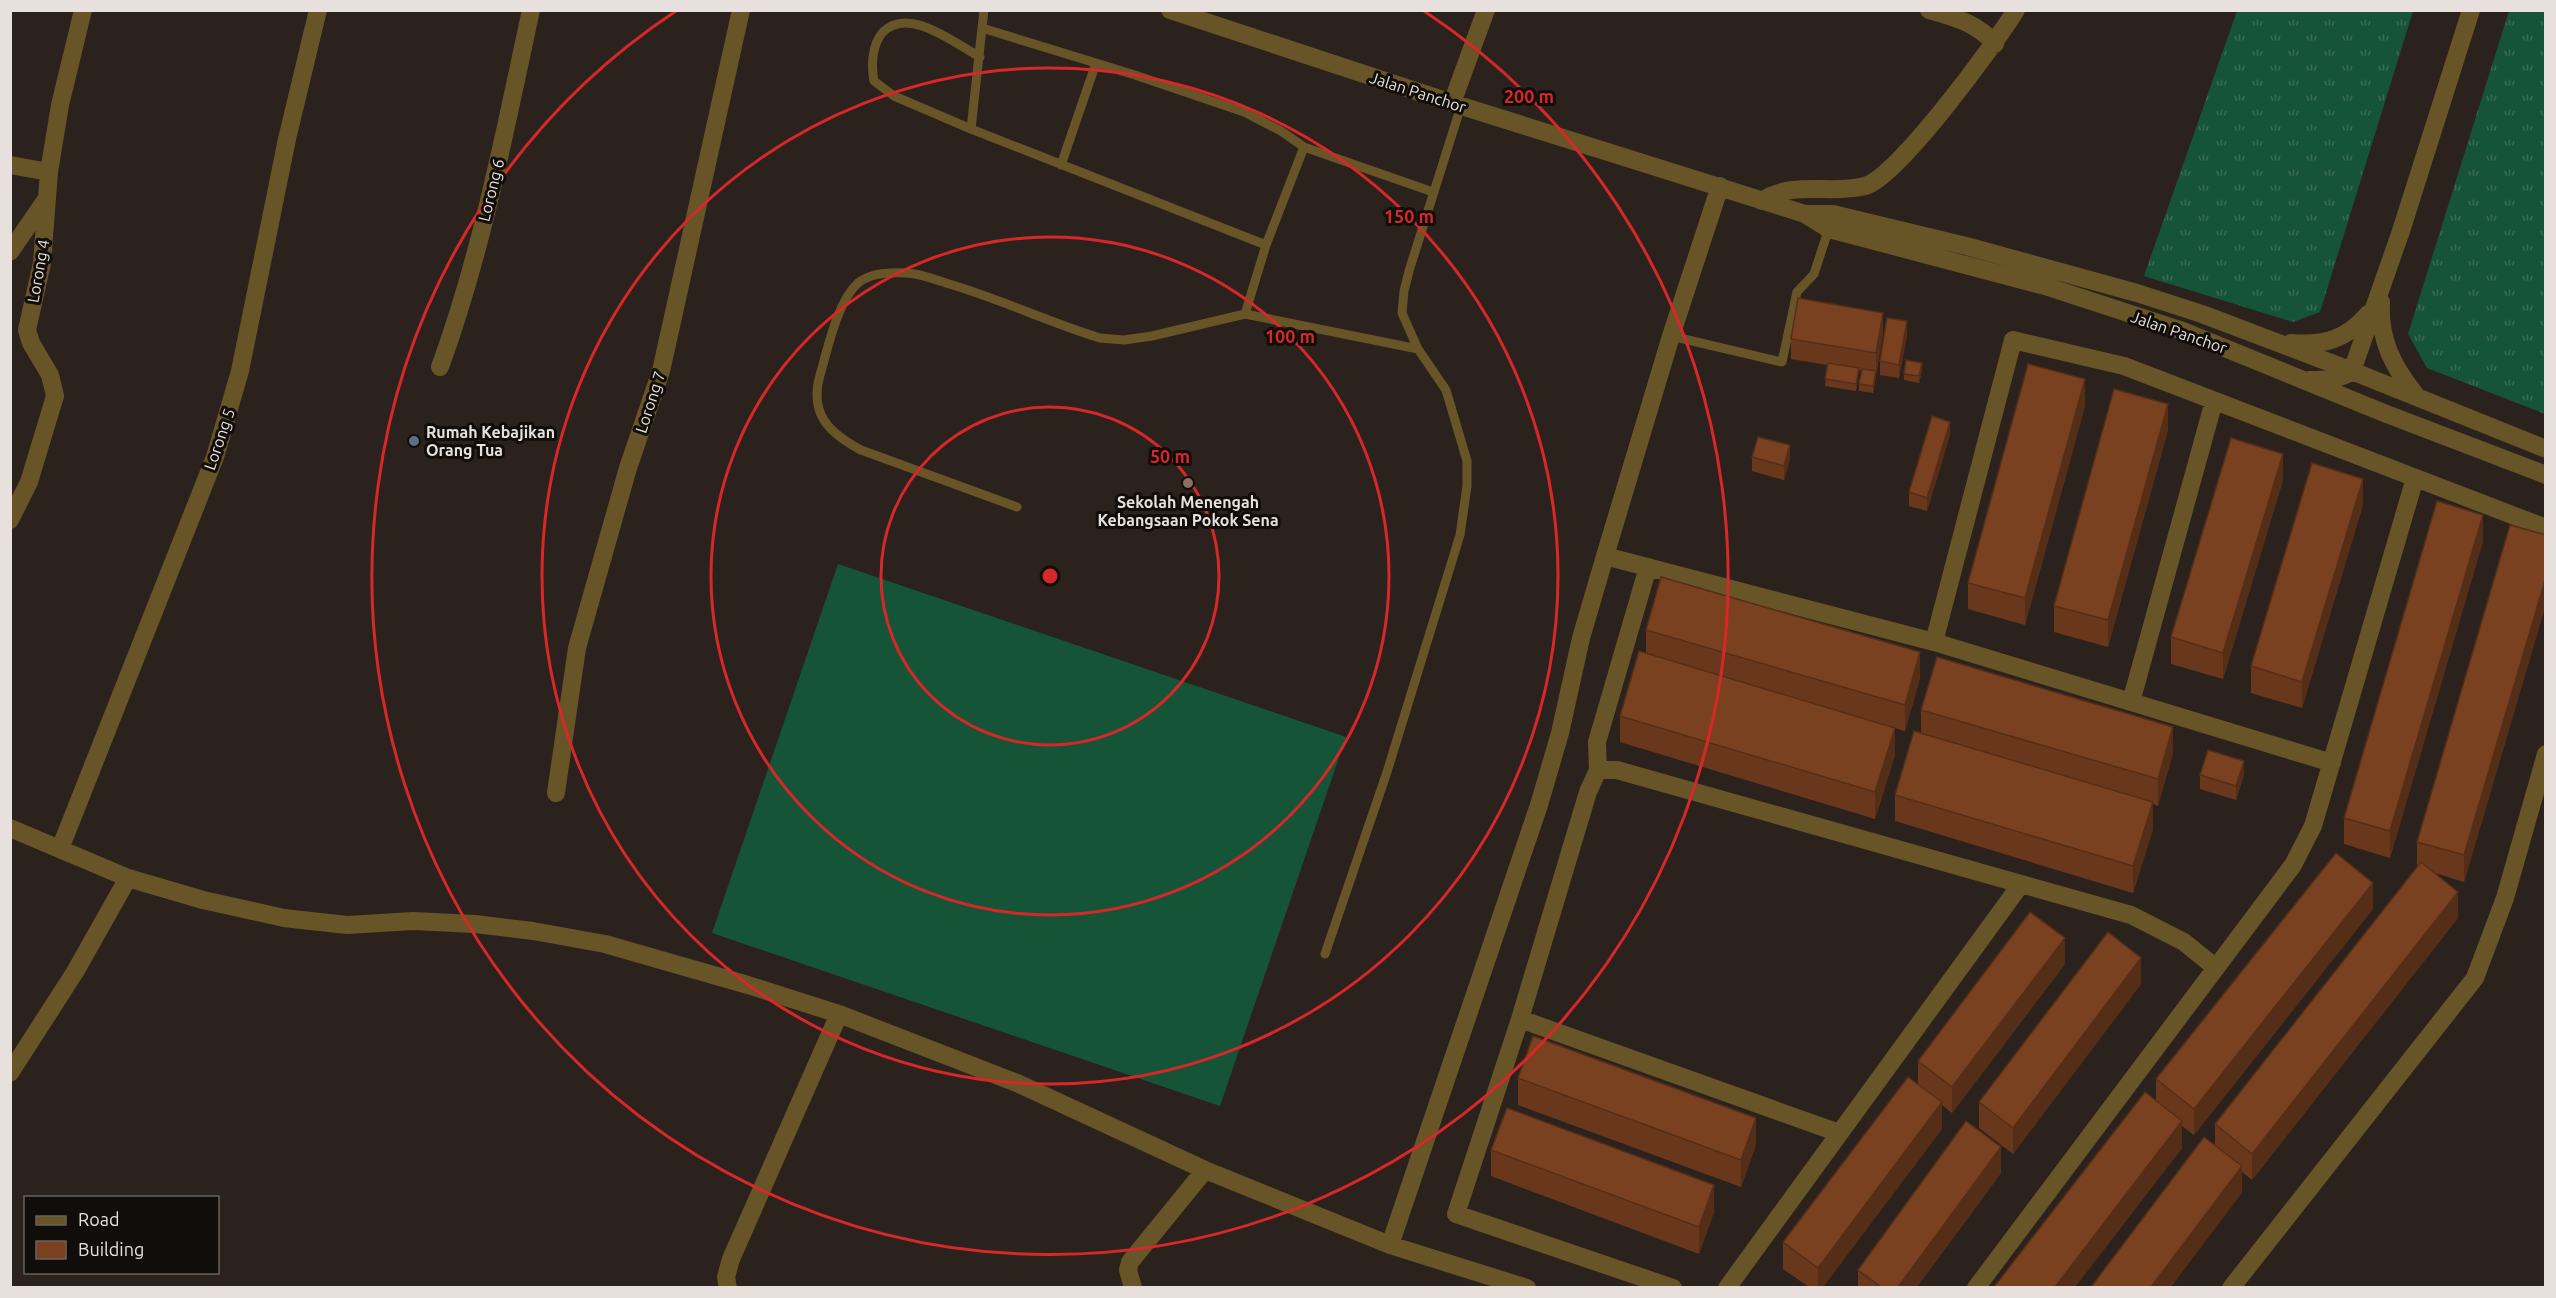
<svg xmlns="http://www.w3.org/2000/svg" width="2556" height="1298" viewBox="0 0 2556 1298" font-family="Ubuntu,sans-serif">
<defs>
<pattern id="grass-tufts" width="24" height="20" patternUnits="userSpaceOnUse" patternTransform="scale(1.5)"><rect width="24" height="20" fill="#165438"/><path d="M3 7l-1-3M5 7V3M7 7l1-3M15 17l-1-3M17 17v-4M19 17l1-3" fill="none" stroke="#386c54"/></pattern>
</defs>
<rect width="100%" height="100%" fill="#2c221d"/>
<path fill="url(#grass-tufts)" d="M2237 11H2413L2320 312 2293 322 2144 276Z
M2509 11H2545V414L2427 368 2408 334Z"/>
<path fill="#165438" d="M838 564 1346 737 1220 1106 712 933Z"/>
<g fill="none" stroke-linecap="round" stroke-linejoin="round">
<path stroke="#675427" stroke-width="9" d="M984 10 982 28 1135 75 1244 112 1281 131 1304 147 1433 192
M982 28 971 129 1266 245
M971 129 894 96 874 81C871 65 872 44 883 32 909 6 954 43 980 57
M1061 165 1096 63
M1245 314 1266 245 1304 147
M1671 336 1782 362 1797 292 1814 274 1829 228
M1017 507 861 450C829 433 809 414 820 375 828 348 837 302 858 283 870 273 890 272 906 273 919 273 933 279 946 283 998 298 1048 322 1100 338L1124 340 1152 336 1245 314 1418 349
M1325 954 1387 772 1460 535 1467 486V461L1446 390 1418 349 1402 313 1404 291 1409 271 1461 106"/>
<path stroke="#675427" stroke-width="18" d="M1170 10 1452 103 1805 214 1829 229 2045 286 2183 331 2384 413 2546 475
M1929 10C1954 17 1977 23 1995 44
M1452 103 1486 10
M10 165 49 172
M1762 201C1792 180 1831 195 1865 186 1897 178 1995 44 2016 10
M1805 214H1833L1966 246 2137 293 2202 314 2352 371 2546 449
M10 252 47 198
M2381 302C2379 339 2392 365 2415 394
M2291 343C2324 346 2347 339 2368 314
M440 367C482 252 505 130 531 10
M2309 380C2325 380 2339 380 2352 371L2401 231 2471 10
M10 520 29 482 55 396 50 375 31 343 27 330 42 263 49 172 60 105 83 10
M1605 556 1934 642 2332 763
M1934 642 2013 340 2124 366 2546 528
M2131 702 2214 401
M1598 770 1597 742 1648 567
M556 793 577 648 628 468 661 371 741 10
M10 828 128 878
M60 849 215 457 240 371 287 139 318 10
M1520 1019 1456 1214 1673 1288
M10 1073 75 972 128 878 203 900 284 918 347 925 413 921 475 924 533 931 605 944 748 985 839 1014 1017 1083 1205 1170 1390 1245 1527 1288
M1839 1133 1520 1019 1588 792 1598 770H1617L2131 915 2184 942 2216 968
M1390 1245 1539 805 1560 733 1581 638 1605 556 1671 336 1720 186
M728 1288 726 1277 731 1259 839 1014
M1133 1288 1128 1270 1130 1262 1205 1170
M1727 1288 2021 884
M1976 1288 2293 865 2313 826 2415 478
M2231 1288 2475 978 2505 898 2546 754"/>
</g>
<path fill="#69381c" d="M1883 333 1873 393 1859 391V384L1862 371 1859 370 1856 391 1825 386 1827 365 1791 359V339Z
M1907 335 1899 378 1880 375V361Z
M1922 370 1919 383 1904 380V374Z
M2085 406 2025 625 1968 609V583Z
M2168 430 2108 647 2054 632V606Z
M1950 435 1927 511 1909 506V492Z
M1752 457 1790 459 1784 480 1752 471Z
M2283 480 2223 679 2171 664V637Z
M2363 505 2302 708 2251 693V666Z
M2546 535V604L2464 882 2435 873 2458 918 2252 1180 2242 1172V1193L2215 1146V1124L2417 867V842Z
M2483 541 2390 858 2344 844V818Z
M1646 630 1920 678 1905 731 1895 728V755L1875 819 1620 742V716L1646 654Z
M1921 710 2173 753 2158 806 2153 804V829L2133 893 1895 821V795L1921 733Z
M2200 775H2244L2236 800 2200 789Z
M2373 909 2194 1135 2182 1126V1148L2075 1287H1994L2156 1101V1079Z
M2065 964 1952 1113 1942 1105V1129L1823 1287H1809L1783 1269V1242L1918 1084V1061Z
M2141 984 2013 1154 1979 1128V1102Z
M1518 1078 1756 1145 1741 1187 1518 1105Z
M1491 1150 1714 1212 1699 1254 1491 1176Z
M2001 1173 1917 1287H1858V1270Z"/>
<path fill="#552e17" d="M1883 313V333L1876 373V353Z
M1907 321V335L1899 378V365Z
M1922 363V370L1919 383V376Z
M1876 371V378L1873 393V386Z
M2085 379V406L2025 625V598Z
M2168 404V430L2108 647V620Z
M1950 422V435L1927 511V498Z
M1790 445V459L1784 480V466Z
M2283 454V480L2223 679V653Z
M2363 479V505L2302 708V682Z
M2483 515V541L2390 858V831Z
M2546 577V604L2464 882V855Z
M1920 652V678L1905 731V705Z
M2173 727V753L2158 806V779Z
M1895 728V755L1875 819V792Z
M2244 761V775L2236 800V786Z
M2153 802V829L2133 893V866Z
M2373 883V909L2194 1135V1109Z
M2458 892V918L2252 1180V1154Z
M2065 938V964L1952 1113V1087Z
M2141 958V984L2013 1154V1128Z
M1942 1102V1129L1823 1287H1818V1268Z
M1756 1118V1145L1741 1187V1160Z
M2182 1121V1148L2075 1287H2055Z
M2001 1147V1173L1917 1287H1898Z
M2242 1166V1193L2171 1287H2151Z
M1714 1185V1212L1699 1254V1227Z"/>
<path fill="#7a4121" stroke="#552e17" stroke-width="1.5" d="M1798 298 1883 313 1876 353 1791 339Z
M1887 318 1907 321 1899 365 1880 361Z
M1906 360 1922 363 1919 376 1904 374Z
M1828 363 1859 368 1856 384 1825 379Z
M2028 364 2085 379 2025 598 1968 583Z
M1862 369 1876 371 1873 386 1859 384Z
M2114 389 2168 404 2108 620 2054 606Z
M1932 416 1950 422 1927 498 1909 492Z
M1758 437 1790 445 1784 466 1752 457Z
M2231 438 2283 454 2223 653 2171 637Z
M2312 463 2363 479 2302 682 2251 666Z
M2437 501 2483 515 2390 831 2344 818Z
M2510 525 2546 535V577L2464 855 2417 842Z
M1661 577 1920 652 1905 705 1646 630Z
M1639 651 1895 728 1875 792 1620 716Z
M1937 657 2173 727 2158 779 1921 710Z
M1914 731 2153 802 2133 866 1895 795Z
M2208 750 2244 761 2236 786 2200 775Z
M2336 853 2373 883 2194 1109 2156 1079Z
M2421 862 2458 892 2252 1154 2215 1124Z
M2030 912 2065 938 1952 1087 1918 1061Z
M2108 932 2141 958 2013 1128 1979 1102Z
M1533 1036 1756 1118 1741 1160 1518 1078Z
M1908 1077 1942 1102 1818 1268 1783 1242Z
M2145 1092 2182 1121 2055 1287H1994Z
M1507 1108 1714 1185 1699 1227 1491 1150Z
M1966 1121 2001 1147 1898 1287H1881L1858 1270Z
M2204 1137 2242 1166 2151 1287H2091Z"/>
<g fill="none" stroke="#d62828" stroke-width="3">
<circle cx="1050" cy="576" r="169"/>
<circle cx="1050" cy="576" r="339"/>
<circle cx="1050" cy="576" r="508"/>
<path d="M1424 11A678 678 0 1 1 676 11"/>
</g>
<circle fill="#5c6f8a" stroke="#110d0a" stroke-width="2" cx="414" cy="441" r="6"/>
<circle fill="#8d6e63" stroke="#110d0a" stroke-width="2" cx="1188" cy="483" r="6"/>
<g text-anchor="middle" stroke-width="6" stroke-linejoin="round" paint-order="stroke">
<g font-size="16" fill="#e7e0dc" stroke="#110d0a">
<text transform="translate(1418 92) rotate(18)" y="6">Jalan Panchor</text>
<text transform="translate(491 190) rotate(-76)" y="6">Lorong 6</text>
<text transform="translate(38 271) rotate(-80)" y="6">Lorong 4</text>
<text transform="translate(2179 332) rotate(19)" y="6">Jalan Panchor</text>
<text transform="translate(650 402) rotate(-72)" y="6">Lorong 7</text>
<text transform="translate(219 439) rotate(-71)" y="6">Lorong 5</text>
</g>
<g font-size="16" font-weight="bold" fill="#e7e0dc" stroke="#110d0a" text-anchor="start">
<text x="426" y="438">Rumah Kebajikan<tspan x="426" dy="18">Orang Tua</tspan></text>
<text x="1188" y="508" text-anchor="middle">Sekolah Menengah<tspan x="1188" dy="18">Kebangsaan Pokok Sena</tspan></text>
</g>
</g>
<circle cx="1050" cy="576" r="9" fill="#d62828" stroke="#110d0a" stroke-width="3"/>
<g font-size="18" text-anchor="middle" font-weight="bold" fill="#d62828" stroke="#110d0a" stroke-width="6" stroke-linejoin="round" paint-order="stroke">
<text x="1529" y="103">200 m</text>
<text x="1409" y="223">150 m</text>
<text x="1290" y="343">100 m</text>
<text x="1170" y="463">50 m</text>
</g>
<rect width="2556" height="1298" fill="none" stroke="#e7e0dc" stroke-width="24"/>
<rect x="24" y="1196" width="195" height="78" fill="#110d0a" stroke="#67615e" stroke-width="1.5"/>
<rect x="36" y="1216" width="30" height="9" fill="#675427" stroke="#67615e" stroke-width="1.5"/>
<text x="78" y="1226" font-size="18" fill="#e7e0dc">Road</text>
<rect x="36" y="1241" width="30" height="18" fill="#7a4121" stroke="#67615e" stroke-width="1.5"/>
<text x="78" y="1256" font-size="18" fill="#e7e0dc">Building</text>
</svg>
